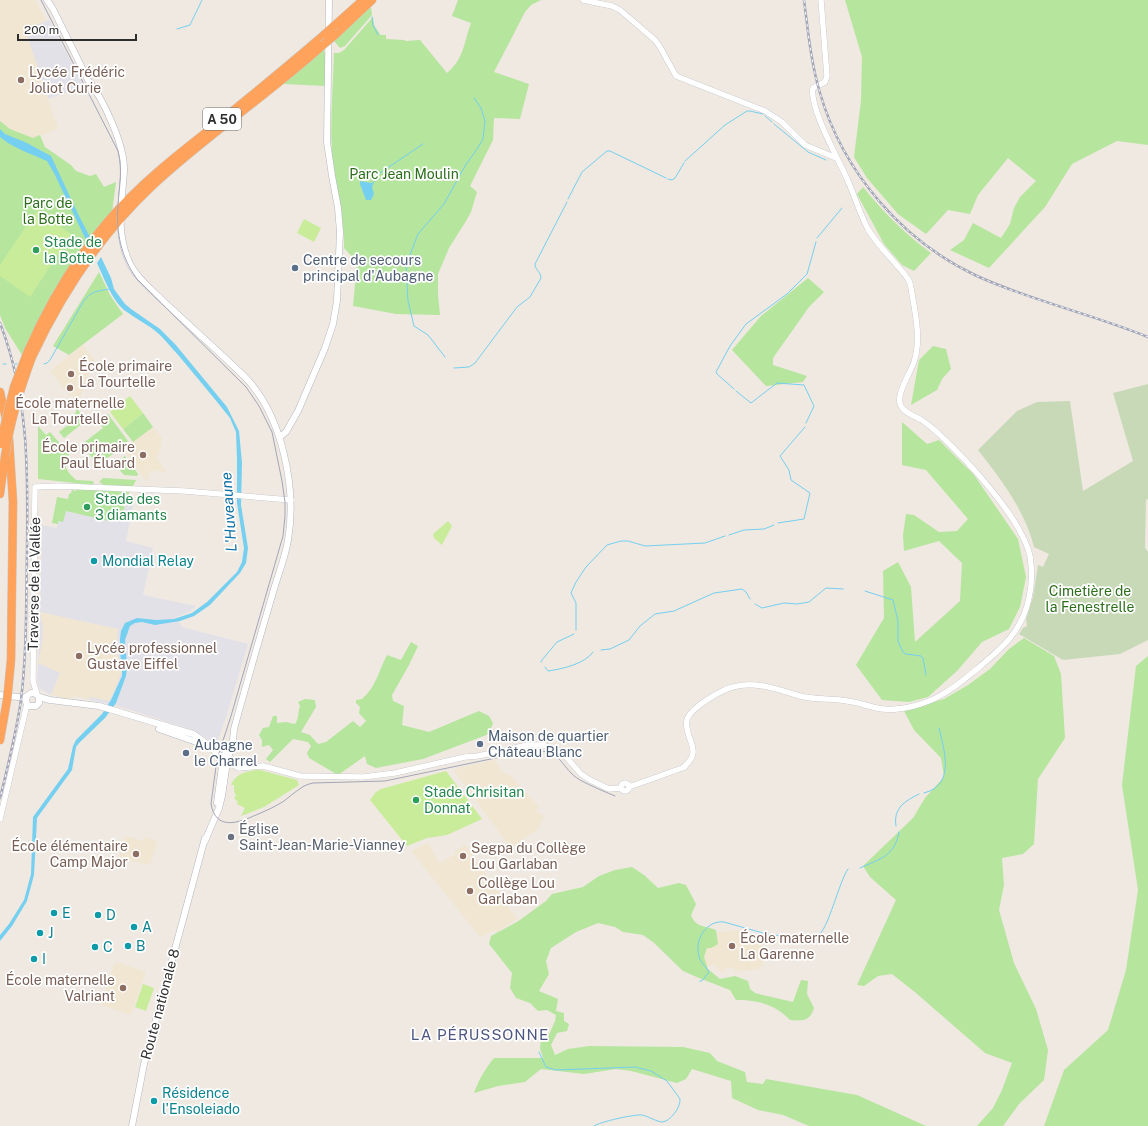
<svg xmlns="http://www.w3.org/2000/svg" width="1148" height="1126" viewBox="0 0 1148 1126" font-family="'Public Sans',sans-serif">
<rect width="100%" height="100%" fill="#efe9e1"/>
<path fill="#e3e1e8" d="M49 20 84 86 48 99 24 28Z
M126 499 134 501 126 541 153 548 143 595 196 606 189 612 177 617 182 627 248 644 228 711 216 746 204 736 190 729 124 708 88 699 75 696 70 699 51 695 42 690 39 687 37 679 38 663 40 612 42 525 57 528 58 521 66 511 113 522 123 513Z"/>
<path fill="#f0e6d1" d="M0 0H35L46 21 25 29 58 129 33 138 10 129 0 121Z
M83 345 94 360 84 386H81L80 388 83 389 78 403 71 395 70 396 50 371Z
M153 427 162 438 159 454 157 458 167 473 152 470 149 473 147 482 123 449Z
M40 612 118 629 116 652 120 660 122 671 115 689 109 701 91 697 88 699 75 696 70 699 51 695 60 673 38 663 42 644 43 628Z
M495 760 502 771 512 777 538 806V809L536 811 538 814H541L544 817 538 829 511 848 454 771 456 768Z
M125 836 143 841 144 837 157 841 150 865 119 858Z
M428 843 439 863 456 854 455 851 465 845 517 919 497 932 495 930 480 937 411 851Z
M739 930V938H762L763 967 760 966 759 969 735 972V969L732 968 724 969V972H721L717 968 716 965 708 966 702 961 704 934Z
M119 963 146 972 131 1015 101 1005 114 964Z"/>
<path fill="#b6e59e" d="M458 0H541L531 5 525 12 494 72 529 84 520 119 494 118 493 140 470 186 477 192 471 212 466 221 449 248 438 274V295L440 315 396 314 353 306 357 262 344 248C345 218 335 193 333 164 329 127 333 90 334 53H339L344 50 373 17 374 25 378 31 379 32 380 35H386V39L404 40 406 41 420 40 447 73C464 59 464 42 471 23L452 16Z
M845 0H1148V145L1117 141 1072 164 1045 207 989 268 950 250 964 240 973 223 1001 238 1010 224 1014 208 1020 197 1036 181 1008 158 978 195 970 214 948 210 926 234 898 214 867 178 854 157 861 101 862 57Z
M371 7 372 15 345 46 340 48 334 41Z
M324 48 326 62 325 86 284 84Z
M0 121 10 129 33 138 40 135 45 147 71 165 76 171 90 176 96 174 104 187 116 182 112 212 86 242 63 276 43 310 22 355 5 328 0 315Z
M863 187C883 212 905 234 931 253L914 271 902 265 884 244 857 194Z
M99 272 110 295 123 314 69 355 53 346Z
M808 278 824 292 809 307 773 358V365L807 376 803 382 766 386 732 350 761 316Z
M933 346 946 349 951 369 942 379 937 390 911 405 919 360Z
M78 406C78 412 83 417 83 423L64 438 59 432 72 422Z
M143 413 153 427 133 442 123 429Z
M108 414 128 441 122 446 123 447 97 465 82 444 103 428 99 422Z
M902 422 927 444 939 440 974 475 1018 539 1026 577 1020 607 1009 629 982 642 957 671 928 697 909 702 882 700 856 665 884 618 883 571 898 562 911 587 915 642 960 601 962 563 939 541 904 551 903 535 906 514 914 515 939 532 957 531 968 519 926 470 902 465Z
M38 426 46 435 50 432 69 454 66 462 67 466 65 467 70 474 76 480 93 481 94 483 93 485 38 479Z
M125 456 138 474 137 476 124 475 114 464Z
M103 478 136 480 133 486 130 487 104 485 99 482Z
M77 488 129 492V498L134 501 126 500 123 513 113 522 66 511 63 522 58 521V524L52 523 57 497 68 499 69 494 71 493 72 490 76 491Z
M1024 638 1054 656 1061 674 1065 738 1038 779 1034 844 1023 854 1002 858 1004 885 999 910 1014 963 1036 1009 1048 1050 1044 1080 1019 1104 1003 1126H977L993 1108 1002 1090 1012 1063 985 1053 916 993 892 974 878 976 864 986 857 985 896 900 870 877 863 866 913 818 925 798 944 777 941 758 914 730 904 711 944 699 968 685 990 669 1009 649Z
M411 642 418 646 409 665 392 695 393 701 404 706 402 725 429 732 479 711 489 716 493 723 489 734 423 759 376 768 367 764 365 756 338 775 309 758 307 753 311 746 308 742 293 739 270 762 266 759 273 750 269 745 262 747V740L259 735 263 728 269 727 273 716H277V723L286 722 295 724C299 718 298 712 300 706L298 702 305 699 315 700 316 707 301 732 310 735 318 744 326 742 353 721 360 727 366 721 359 713 360 707 356 703V700L362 699C376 687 379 670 387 655L401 660Z
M1148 656V1126H1044L1064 1070 1108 1030 1126 970 1138 890 1122 785 1136 666Z
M632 867 644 875 658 888 679 883 686 885 696 904 691 915C696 928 704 925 716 930L718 944 711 948H707L704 957 708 969 720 979 735 976 748 981 750 989 755 993 793 1002 801 980 808 981 807 994 814 1008C810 1021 803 1021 790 1020 776 1005 756 999 736 1000L730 990 699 978 683 971 653 942 643 935 623 932 615 927 598 923 576 932 551 948 546 961 549 974 539 991 558 999 556 1011 564 1013V1021L569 1024 567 1031 557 1033 551 1045 555 1055 568 1049 589 1046 683 1047 710 1053 717 1061 745 1072 747 1082 763 1084 766 1079 857 1095 926 1126H809L783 1115 758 1110 732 1098 731 1081 692 1069 686 1079 677 1083 631 1071 616 1069 584 1074 541 1069 525 1082 498 1086 474 1093C479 1079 485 1069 494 1058H543L540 1048 541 1039 548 1037 555 1021 556 1015 547 1010 538 1011 530 1003 516 998 510 988 512 973 489 944 491 936 517 922 546 901 552 894 583 887 599 876 615 870Z"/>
<path fill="#c8d9b8" d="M1148 384V499L1146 500 1145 548 1148 552V640L1120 654 1063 660 1019 634 1023 628 1027 626 1026 619 1033 597 1038 565 1043 567 1049 554 1034 547C1025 511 1001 479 978 450L1017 411 1037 402 1070 401 1083 491 1133 461 1113 393Z"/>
<path fill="#c9ec9a" d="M37 210 71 234 30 297 0 276V265Z
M304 219 321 228 314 242 297 233Z
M130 396 143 413 123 429 110 412Z
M448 521 452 526 442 545 434 538 433 534Z
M260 770 297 780 299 785 264 807 241 816 245 808 237 804 238 802 234 798 236 796 234 791V785H231C235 774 248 770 260 770Z
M446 771 482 819 447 835 427 838 407 846 370 800 376 792 381 789Z
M143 984 154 988 146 1011 135 1007Z"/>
<path fill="#75cff0" d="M0 129 5 134 27 143 51 156 79 216 90 237 87 242 54 173 47 161C31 154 13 148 0 137Z
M360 181 371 183 374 182 372 187 374 194 371 200H366L360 184Z
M101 257 111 278 114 289 125 304 131 309 160 329 175 344 227 407 239 431 242 463 241 505 248 548 246 563 240 573 210 605 194 616 180 621 155 625 142 622 135 623 130 626 125 640 127 666 126 676 116 703 105 718 79 743 76 747 72 770 37 818 34 875 27 901 12 926 0 941V935L9 924 24 900 31 874 33 817 68 769 73 746 76 740 102 714 111 700 122 676V667L120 653V639L121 631 125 623 137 618 156 620 174 619 192 613 207 602 237 572 242 562 244 548 237 503V459L236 432 230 418C208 391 186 363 162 337 153 327 139 321 127 312 113 303 104 278 97 263Z"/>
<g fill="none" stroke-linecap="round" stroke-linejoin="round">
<path stroke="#75cff0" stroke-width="1" d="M372 17 373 25 378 35
M177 29 190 25 202 0
M765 116 772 122
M774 124 808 152 826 160
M685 161 725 125 747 111H750L763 114
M668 179 672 180 675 178 684 163
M374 182 380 173 423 144
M568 199 582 172 607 151H610L666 178
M817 238 842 208
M445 357 428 335 414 326 408 301 406 265 418 234 444 204 465 166 477 149 483 139 485 121 481 108 474 98
M3 364H6
M15 364H17
M44 364 47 363 50 360 83 302C91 291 97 291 110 289
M454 368 469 367 475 363 517 307 530 297 541 278C541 272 535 270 535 264L567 202
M734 389 717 374 716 372 730 346 746 324 787 294 807 274 816 242
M736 391 751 403 777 383 804 385 814 406 806 423
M778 523 804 519 810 493 791 480 789 470 780 456 805 427
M729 535 744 530 764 529 774 525
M865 591 893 600 898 621V641L903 652 906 654 921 656 923 658 926 675
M755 604 762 608 784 603 797 604 809 602 826 588 843 589
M576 630V603L571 593 576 582 586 567 607 545 621 541H628L645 546 705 543 725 536
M601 650 610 649 629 640 640 626 655 614 674 611 714 593 742 589 746 592 750 599
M541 662 542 660 557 642 574 634
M545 667 548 671C562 669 585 664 593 652
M924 793C956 785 944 750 939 728
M896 826C893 808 905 801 919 794
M860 868C880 859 895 856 899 832
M795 936C802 936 811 938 817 936 828 932 839 881 848 869
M700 981H702L709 972C706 967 700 962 699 956 694 939 707 920 724 922L770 935 789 936
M539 1052 546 1067 556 1070 635 1067 651 1071 667 1081 680 1099C681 1107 670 1122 662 1122 658 1122 647 1116 642 1115 635 1114 599 1122 594 1126"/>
<g stroke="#b4b7c1" stroke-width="6">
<path id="tertiary" d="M583 0 612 6 620 10 655 40 660 47 676 76 765 111 782 122 805 145 836 158
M37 694 33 681 35 487 58 486 184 491 291 500
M227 762 239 768 263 766 300 776 363 777 395 773 465 757 478 756 528 745H543L558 750 567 758 581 774 590 780 609 789 621 788
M682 768C706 751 683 739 687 720 690 708 721 690 733 687 754 680 779 690 800 696 815 700 831 698 847 701 859 702 871 708 883 709 901 711 927 704 943 694 956 687 966 678 977 669 1002 648 1022 632 1029 598 1032 585 1032 569 1030 556 1022 519 967 460 939 434 934 429 929 425 923 421 916 416 905 414 901 406 895 395 910 374 914 362 921 341 916 316 912 294 911 289 911 283 908 279 896 262 879 248 868 229 860 214 855 197 848 181 839 160 809 108 813 88L825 82 827 76 821 0
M621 787a4 4 0 1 1 8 0a4 4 0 1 1-8 0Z
M629 787 685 767
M0 819 27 704"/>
</g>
<g stroke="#b4b7c1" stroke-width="7">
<path id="secondary" d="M47 0 53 9 88 80C104 100 125 146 124 171 122 204 115 232 130 264 137 278 150 288 161 299 189 325 217 350 244 376 282 414 297 488 288 540 285 559 277 577 272 596 259 640 246 685 234 729L233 740 227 762 222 796 219 808 205 841
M280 437 286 432 298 411 325 348 333 324 337 301 340 232 338 208 332 176 327 142 329 0
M0 695 26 698
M39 697V703L36 706H29L26 702 27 696 31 693H34L39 697 50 700 99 706 193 734C204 740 216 753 226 761
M159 729 205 745
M217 803 223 759 228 746
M132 1126 144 1064 205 838"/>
</g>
<g stroke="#c9c9c9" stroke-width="9">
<path id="motorway" d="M335 25 363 0
M335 35 372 0
M28 351C49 303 75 259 109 220 139 185 176 156 213 127 250 97 288 66 325 34
M32 357C62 293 99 236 151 187 205 136 268 95 323 45
M0 392 6 419
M0 494 5 456
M8 691 11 660 13 502 9 439
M0 740 7 700"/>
</g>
<use href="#tertiary" stroke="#fff" stroke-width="5.5"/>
<use href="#secondary" stroke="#fff" stroke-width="6"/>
<use href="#motorway" stroke="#ffa35c" stroke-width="8"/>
<path stroke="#a3a6b8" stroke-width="1" d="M41 0 118 151C123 172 119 186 118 206 116 233 121 257 137 279L246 387 259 406 272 432 282 481 285 502V516L283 536 231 716 217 759 211 804C216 831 238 823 256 815 265 811 275 807 284 801 289 797 295 792 301 788 305 785 309 784 313 783L385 781 534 750C565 752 560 768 580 780 591 786 603 791 615 796"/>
<g stroke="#a3a6b8" stroke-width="2.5">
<path id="rail" d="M804 0C808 31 811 63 820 93 843 172 902 241 977 276 1032 301 1092 314 1148 337
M0 323C29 398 28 471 27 550 26 600 27 651 21 700 16 733 8 766 0 798"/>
</g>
<use href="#rail" stroke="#fff" stroke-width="1" stroke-dasharray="3" stroke-linecap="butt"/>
<g stroke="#c9c9c9" stroke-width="9" stroke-linecap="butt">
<path id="motorway-bridge" d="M325 34 335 25
M323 45 335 35
M0 444 14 387 28 351
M5 456C10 422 20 389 32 357
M7 700 8 691"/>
</g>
<use href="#motorway-bridge" stroke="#ffa35c" stroke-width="8"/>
</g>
<g fill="#8d6e63" stroke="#fff" stroke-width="1.5">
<circle cx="21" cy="80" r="4"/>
<circle cx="71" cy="374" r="4"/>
<circle cx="70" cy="388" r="4"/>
<circle cx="143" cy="455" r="4"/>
<circle cx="79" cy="656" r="4"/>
<circle cx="136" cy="854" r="4"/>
<circle cx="463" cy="856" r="4"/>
<circle cx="470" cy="891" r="4"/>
<circle cx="732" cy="946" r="4"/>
<circle cx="123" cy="988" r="4"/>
</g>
<g fill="#2e9e5b" stroke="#fff" stroke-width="1.5">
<circle cx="36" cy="250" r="4"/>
<circle cx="87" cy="507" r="4"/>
<circle cx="416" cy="800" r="4"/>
</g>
<g fill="#5c6f8a" stroke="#fff" stroke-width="1.5">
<circle cx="295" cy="268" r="4"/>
<circle cx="480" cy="744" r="4"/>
<circle cx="186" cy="753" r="4"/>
</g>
<g fill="#0f9aa8" stroke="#fff" stroke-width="1.5">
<circle cx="94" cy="561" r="4"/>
<circle cx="54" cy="913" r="4"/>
<circle cx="98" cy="915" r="4"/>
<circle cx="134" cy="927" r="4"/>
<circle cx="40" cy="933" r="4"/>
<circle cx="128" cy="946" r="4"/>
<circle cx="95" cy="947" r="4"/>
<circle cx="34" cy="959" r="4"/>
<circle cx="154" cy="1101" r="4"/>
</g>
<circle fill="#6b7280" stroke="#fff" stroke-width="1.5" cx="231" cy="837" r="4"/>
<g text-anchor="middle" stroke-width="3.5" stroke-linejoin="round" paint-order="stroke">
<rect fill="#fff" stroke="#6d6d6d" stroke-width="1" x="203" y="108" width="38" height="22" rx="3"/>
<g font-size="13" font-weight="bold" fill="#2e2e2e">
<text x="222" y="124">A 50</text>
</g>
<g font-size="14" fill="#785e54" stroke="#fff" text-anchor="start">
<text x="29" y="77">Lycée Frédéric<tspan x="29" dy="16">Joliot Curie</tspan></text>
<text x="79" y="371">École primaire<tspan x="79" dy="16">La Tourtelle</tspan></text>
<text x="70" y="408" text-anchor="middle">École maternelle<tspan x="70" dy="16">La Tourtelle</tspan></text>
<text x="135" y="452" text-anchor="end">École primaire<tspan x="135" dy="16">Paul Éluard</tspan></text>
<text x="87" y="653">Lycée professionnel<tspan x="87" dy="16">Gustave Eiffel</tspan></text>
<text x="128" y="851" text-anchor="end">École élémentaire<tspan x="128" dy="16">Camp Major</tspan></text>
<text x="471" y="853">Segpa du Collège<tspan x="471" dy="16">Lou Garlaban</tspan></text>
<text x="478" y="888">Collège Lou<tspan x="478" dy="16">Garlaban</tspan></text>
<text x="740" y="943">École maternelle<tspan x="740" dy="16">La Garenne</tspan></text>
<text x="115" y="985" text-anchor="end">École maternelle<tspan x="115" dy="16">Valriant</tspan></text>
</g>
<g font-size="14" fill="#2c6e1b" stroke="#fff">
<text x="404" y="179">Parc Jean Moulin</text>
<text x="48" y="208">Parc de<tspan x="48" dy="16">la Botte</tspan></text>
<text x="1090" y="596">Cimetière de<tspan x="1090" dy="16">la Fenestrelle</tspan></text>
</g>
<g font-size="14" fill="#27864d" stroke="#fff" text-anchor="start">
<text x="44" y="247">Stade de<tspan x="44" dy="16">la Botte</tspan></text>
<text x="95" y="504">Stade des<tspan x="95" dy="16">3 diamants</tspan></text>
<text x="424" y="797">Stade Chrisitan<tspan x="424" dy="16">Donnat</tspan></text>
</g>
<g font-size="14" fill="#4e5e75" stroke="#fff" text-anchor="start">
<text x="303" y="265">Centre de secours<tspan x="303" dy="16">principal d'Aubagne</tspan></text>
<text x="488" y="741">Maison de quartier<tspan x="488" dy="16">Château Blanc</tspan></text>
<text x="194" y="750">Aubagne<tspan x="194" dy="16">le Charrel</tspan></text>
</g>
<g font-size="14" fill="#0d838f" stroke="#fff" text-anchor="start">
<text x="102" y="566">Mondial Relay</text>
<text x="62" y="918">E</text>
<text x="106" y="920">D</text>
<text x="142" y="932">A</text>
<text x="48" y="938">J</text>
<text x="136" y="951">B</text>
<text x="103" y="952">C</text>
<text x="42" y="964">I</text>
<text x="162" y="1098">Résidence<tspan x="162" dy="16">l'Ensoleiado</tspan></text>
</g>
<g font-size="14" fill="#2e2e2e" stroke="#fff">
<text transform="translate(34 584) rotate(-89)" y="5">Traverse de la Vallée</text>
<text transform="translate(160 1004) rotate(-75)" y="5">Route nationale 8</text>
</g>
<g font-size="14" fill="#5b616d" stroke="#fff" text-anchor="start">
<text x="239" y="834">Église<tspan x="239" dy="16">Saint-Jean-Marie-Vianney</tspan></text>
</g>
<g font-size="15" font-style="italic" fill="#0d6fa3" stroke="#fff">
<text transform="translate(229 512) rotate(-94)" y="5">L'Huveaune</text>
</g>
<g font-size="15" letter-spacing="1" fill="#4d5680" stroke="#fff">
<text x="480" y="1040">LA PÉRUSSONNE</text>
</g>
</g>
<path d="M18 34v6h118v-6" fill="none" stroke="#2e2e2e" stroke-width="2"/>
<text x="24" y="34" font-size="12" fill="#2e2e2e" stroke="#ffffff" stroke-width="3" paint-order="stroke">200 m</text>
</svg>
